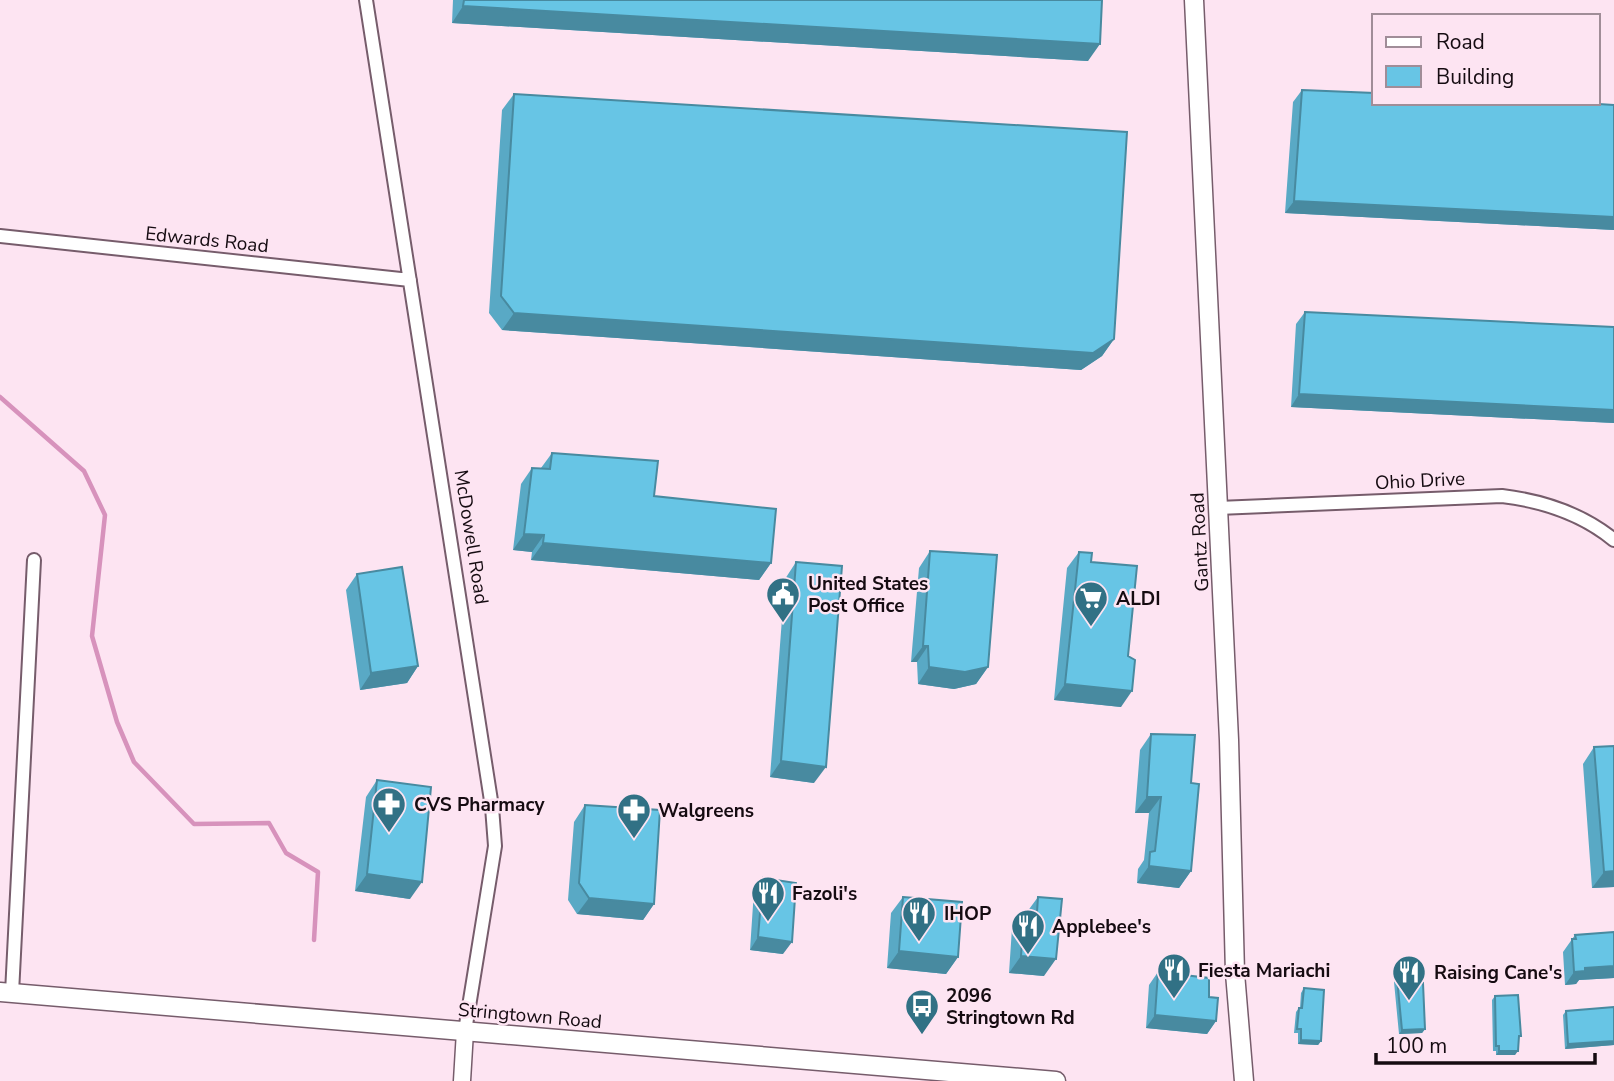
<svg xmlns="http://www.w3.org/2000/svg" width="1614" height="1081" viewBox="0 0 1614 1081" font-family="'Nunito Sans',sans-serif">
<rect width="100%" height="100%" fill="#fde4f2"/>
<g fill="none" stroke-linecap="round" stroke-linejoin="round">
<path stroke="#d792bc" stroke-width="4.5" d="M0 397 84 471 105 515 92 636 117 722 134 762 194 824 269 823 286 853 318 872 314 940"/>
<g stroke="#765c6b" stroke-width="16">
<path id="minor" d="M366 0 492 807 495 846 465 1031
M0 236 410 280
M1218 508 1502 496C1543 501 1581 513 1614 540
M12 993 34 560"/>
</g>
<g stroke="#765c6b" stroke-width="19">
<path id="tertiary" d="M462 1081 465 1031"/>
</g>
<g stroke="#765c6b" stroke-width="21">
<path id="secondary" d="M1194 0 1229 740 1235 973 1244 1081
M0 992 1056 1081"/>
</g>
<use href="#minor" stroke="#fff" stroke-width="12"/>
<use href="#tertiary" stroke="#fff" stroke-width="16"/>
<use href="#secondary" stroke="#fff" stroke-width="18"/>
</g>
<path fill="#59a9c5" d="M453 0H1102L1088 61 452 23Z
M1302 90 1614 105V230L1285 213 1293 102Z
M514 94 1114 339 1102 356 1081 370 502 330 489 313 502 110Z
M1305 312 1614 327V423L1291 407 1296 324Z
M552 453 654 496 771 563 759 580 531 560 532 552 513 550 521 484 532 468H541Z
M930 551 988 667 976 684 954 689 918 684 917 662H911L919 568Z
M1079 552 1091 562 1128 656 1121 707 1054 700 1067 568Z
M796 562 814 783 770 777 785 579Z
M357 574 418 666 407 683 360 690 346 590Z
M1151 734 1191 783V871L1179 888 1137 883 1138 869 1144 860 1149 813H1135L1140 750Z
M1614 746V887L1592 888 1583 764 1594 747Z
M377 780 410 899 355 891 366 797Z
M585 805 654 904 643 920 577 914 568 900 574 822Z
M763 878 783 954 750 950 754 890Z
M903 897 958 957 946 974 887 968 891 913Z
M1038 897 1044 976 1009 973 1012 928 1024 912H1027Z
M1614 932V978L1579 980 1576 984 1565 985 1563 952 1575 935Z
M1158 972 1209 997 1216 1021 1207 1034 1146 1028 1149 985Z
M1397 978 1418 984 1425 1029 1422 1033 1399 1034 1394 982Z
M1304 988 1321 1041 1318 1045 1298 1044V1033H1294L1296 1012 1299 1008H1300L1301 993Z
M1495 996 1519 1039 1515 1055H1496V1051H1493L1492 1000Z
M1614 1007V1045L1565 1049 1563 1015 1566 1011Z"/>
<path fill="#488aa0" d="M463 6 1100 44 1088 61 452 23Z
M1294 201 1614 217V230L1285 213Z
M514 313 1114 339 1102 356 1081 370 502 330Z
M1299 394 1614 410V423L1291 407Z
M524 534 544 535 532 552 513 550Z
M543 543 771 563 759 580 531 560Z
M923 646H928L917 662H911Z
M418 666 407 683 360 690 371 673Z
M929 667H988L976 684 954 689 918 684Z
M1065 684 1132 691 1121 707 1054 700Z
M781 761 826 767 814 783 770 777Z
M1147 797H1161L1149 813H1135Z
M1149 866 1191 871 1179 888 1137 883Z
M1614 871V887L1592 888 1604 872Z
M367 874 422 882 410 899 355 891Z
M589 898 654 904 643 920 577 914Z
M758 937 792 942 783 954 750 950Z
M899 951 958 957 946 974 887 968Z
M1021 956 1056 959 1044 976 1009 973Z
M1614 966V978L1579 980 1576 984 1565 985 1574 972 1585 968Z
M1155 1015 1216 1021 1207 1034 1146 1028Z
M1425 1029 1422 1033 1399 1034 1402 1030Z
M1301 1040 1321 1041 1318 1045 1298 1044Z
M1614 1041V1045L1565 1049 1568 1044Z
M1499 1051H1518L1515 1055H1496Z"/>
<path fill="#67c5e5" stroke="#488aa0" stroke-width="2" d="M464 0H1102L1100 44 463 6Z
M1302 90 1374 93V103H1583L1614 105V217L1294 201Z
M514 94 1127 132 1114 339 1093 353 514 313 501 296Z
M1305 312 1614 327V410L1299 394Z
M552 453 658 461 654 496 776 509 771 563 543 543 544 535 524 534 532 468 550 469Z
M930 551 997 555 988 667 965 672 929 667 928 646H923Z
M1079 552 1092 553 1091 562 1137 566 1128 656 1135 660 1132 691 1065 684Z
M796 562 842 566 826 767 781 761Z
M402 567 418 666 371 673 357 574Z
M1151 734 1195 735 1191 783 1199 784 1191 871 1149 866 1150 852 1155 851 1161 797H1147Z
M1614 746V871L1604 872 1594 747Z
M377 780 431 787 422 882 367 874Z
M585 805 660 810 654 904 589 898 579 883Z
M763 878 796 883 792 942 758 937Z
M903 897 962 902 958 957 899 951Z
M1038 897 1062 899 1056 959 1021 956 1024 912H1037Z
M1614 932V966L1585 968V971L1574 972 1572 939H1576L1575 935Z
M1158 972 1209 978V997L1218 998 1216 1021 1155 1015Z
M1418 976V984L1423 983 1425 1029 1402 1030 1397 978Z
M1304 988 1324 990 1321 1041 1301 1040V1029H1297L1299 1008H1302Z
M1518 995 1521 1036H1519L1518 1051H1499V1046H1496L1495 996Z
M1614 1007V1041L1568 1044 1566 1011Z"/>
<defs>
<g id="civic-pin" transform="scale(1.75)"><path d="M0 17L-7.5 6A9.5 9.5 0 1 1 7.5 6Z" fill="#317185" stroke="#fde4f2"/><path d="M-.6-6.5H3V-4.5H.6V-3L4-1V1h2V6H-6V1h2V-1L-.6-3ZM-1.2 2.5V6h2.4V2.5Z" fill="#fff"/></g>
<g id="supermarket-pin" transform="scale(1.75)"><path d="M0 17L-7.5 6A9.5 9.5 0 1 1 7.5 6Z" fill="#317185" stroke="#fde4f2"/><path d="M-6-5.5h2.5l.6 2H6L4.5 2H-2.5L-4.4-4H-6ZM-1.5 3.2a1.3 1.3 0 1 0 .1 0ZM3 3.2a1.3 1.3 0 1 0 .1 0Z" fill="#fff"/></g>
<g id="pharmacy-pin" transform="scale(1.75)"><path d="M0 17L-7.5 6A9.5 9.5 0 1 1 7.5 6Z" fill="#317185" stroke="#fde4f2"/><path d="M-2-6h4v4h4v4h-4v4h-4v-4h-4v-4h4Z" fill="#fff"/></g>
<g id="restaurant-pin" transform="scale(1.75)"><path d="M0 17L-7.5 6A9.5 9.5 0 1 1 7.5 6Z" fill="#317185" stroke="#fde4f2"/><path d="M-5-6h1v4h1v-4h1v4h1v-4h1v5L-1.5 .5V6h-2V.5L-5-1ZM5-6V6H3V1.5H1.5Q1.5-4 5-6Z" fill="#fff"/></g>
<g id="bus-pin" transform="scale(1.75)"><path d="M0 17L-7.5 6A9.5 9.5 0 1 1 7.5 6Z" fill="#317185" stroke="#fde4f2"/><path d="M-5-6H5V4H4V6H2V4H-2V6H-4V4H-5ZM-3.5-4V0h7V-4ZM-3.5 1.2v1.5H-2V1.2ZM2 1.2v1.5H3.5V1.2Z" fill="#fff"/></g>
</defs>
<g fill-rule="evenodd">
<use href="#civic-pin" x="783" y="594"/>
<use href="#supermarket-pin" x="1091" y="598"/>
<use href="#pharmacy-pin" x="389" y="804"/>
<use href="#pharmacy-pin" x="634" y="810"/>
<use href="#restaurant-pin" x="768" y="893"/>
<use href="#restaurant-pin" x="919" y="913"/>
<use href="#restaurant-pin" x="1028" y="926"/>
<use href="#restaurant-pin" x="1174" y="970"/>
<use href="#restaurant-pin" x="1409" y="972"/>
<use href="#bus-pin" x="922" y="1006"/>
</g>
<g text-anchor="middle" stroke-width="5" stroke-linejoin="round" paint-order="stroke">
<g font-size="19" fill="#150b11" stroke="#fde4f2">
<text transform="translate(207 239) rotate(6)" y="7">Edwards Road</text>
<text transform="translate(1420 480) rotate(-3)" y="7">Ohio Drive</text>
<text transform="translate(472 537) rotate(81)" y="7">McDowell Road</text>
<text transform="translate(1199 542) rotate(-93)" y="7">Gantz Road</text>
<text transform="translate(530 1015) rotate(5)" y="7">Stringtown Road</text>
</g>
<g font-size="19" font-weight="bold" fill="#150b11" stroke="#fde4f2" text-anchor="start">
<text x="808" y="590">United States<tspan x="808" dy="22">Post Office</tspan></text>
<text x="1116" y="605">ALDI</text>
<text x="414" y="811">CVS Pharmacy</text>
<text x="658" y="817">Walgreens</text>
<text x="792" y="900">Fazoli's</text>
<text x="944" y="920">IHOP</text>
<text x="1052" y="933">Applebee's</text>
<text x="1198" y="977">Fiesta Mariachi</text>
<text x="1434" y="979">Raising Cane's</text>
<text x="946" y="1002">2096<tspan x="946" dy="22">Stringtown Rd</tspan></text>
</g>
</g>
<rect x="1372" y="14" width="228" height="91" fill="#fde4f2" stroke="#a08d98" stroke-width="2"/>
<rect x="1386" y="37" width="35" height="10" fill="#ffffff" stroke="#a08d98" stroke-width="2"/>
<text x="1436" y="49" font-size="21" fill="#150b11">Road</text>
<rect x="1386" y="66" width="35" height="21" fill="#67c5e5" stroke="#a08d98" stroke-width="2"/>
<text x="1436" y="84" font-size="21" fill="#150b11">Building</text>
<path d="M1376 1053v10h219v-10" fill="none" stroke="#150b11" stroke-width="3.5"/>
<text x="1386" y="1053" font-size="21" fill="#150b11" stroke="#fde4f2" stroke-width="5" paint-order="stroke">100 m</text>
</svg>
